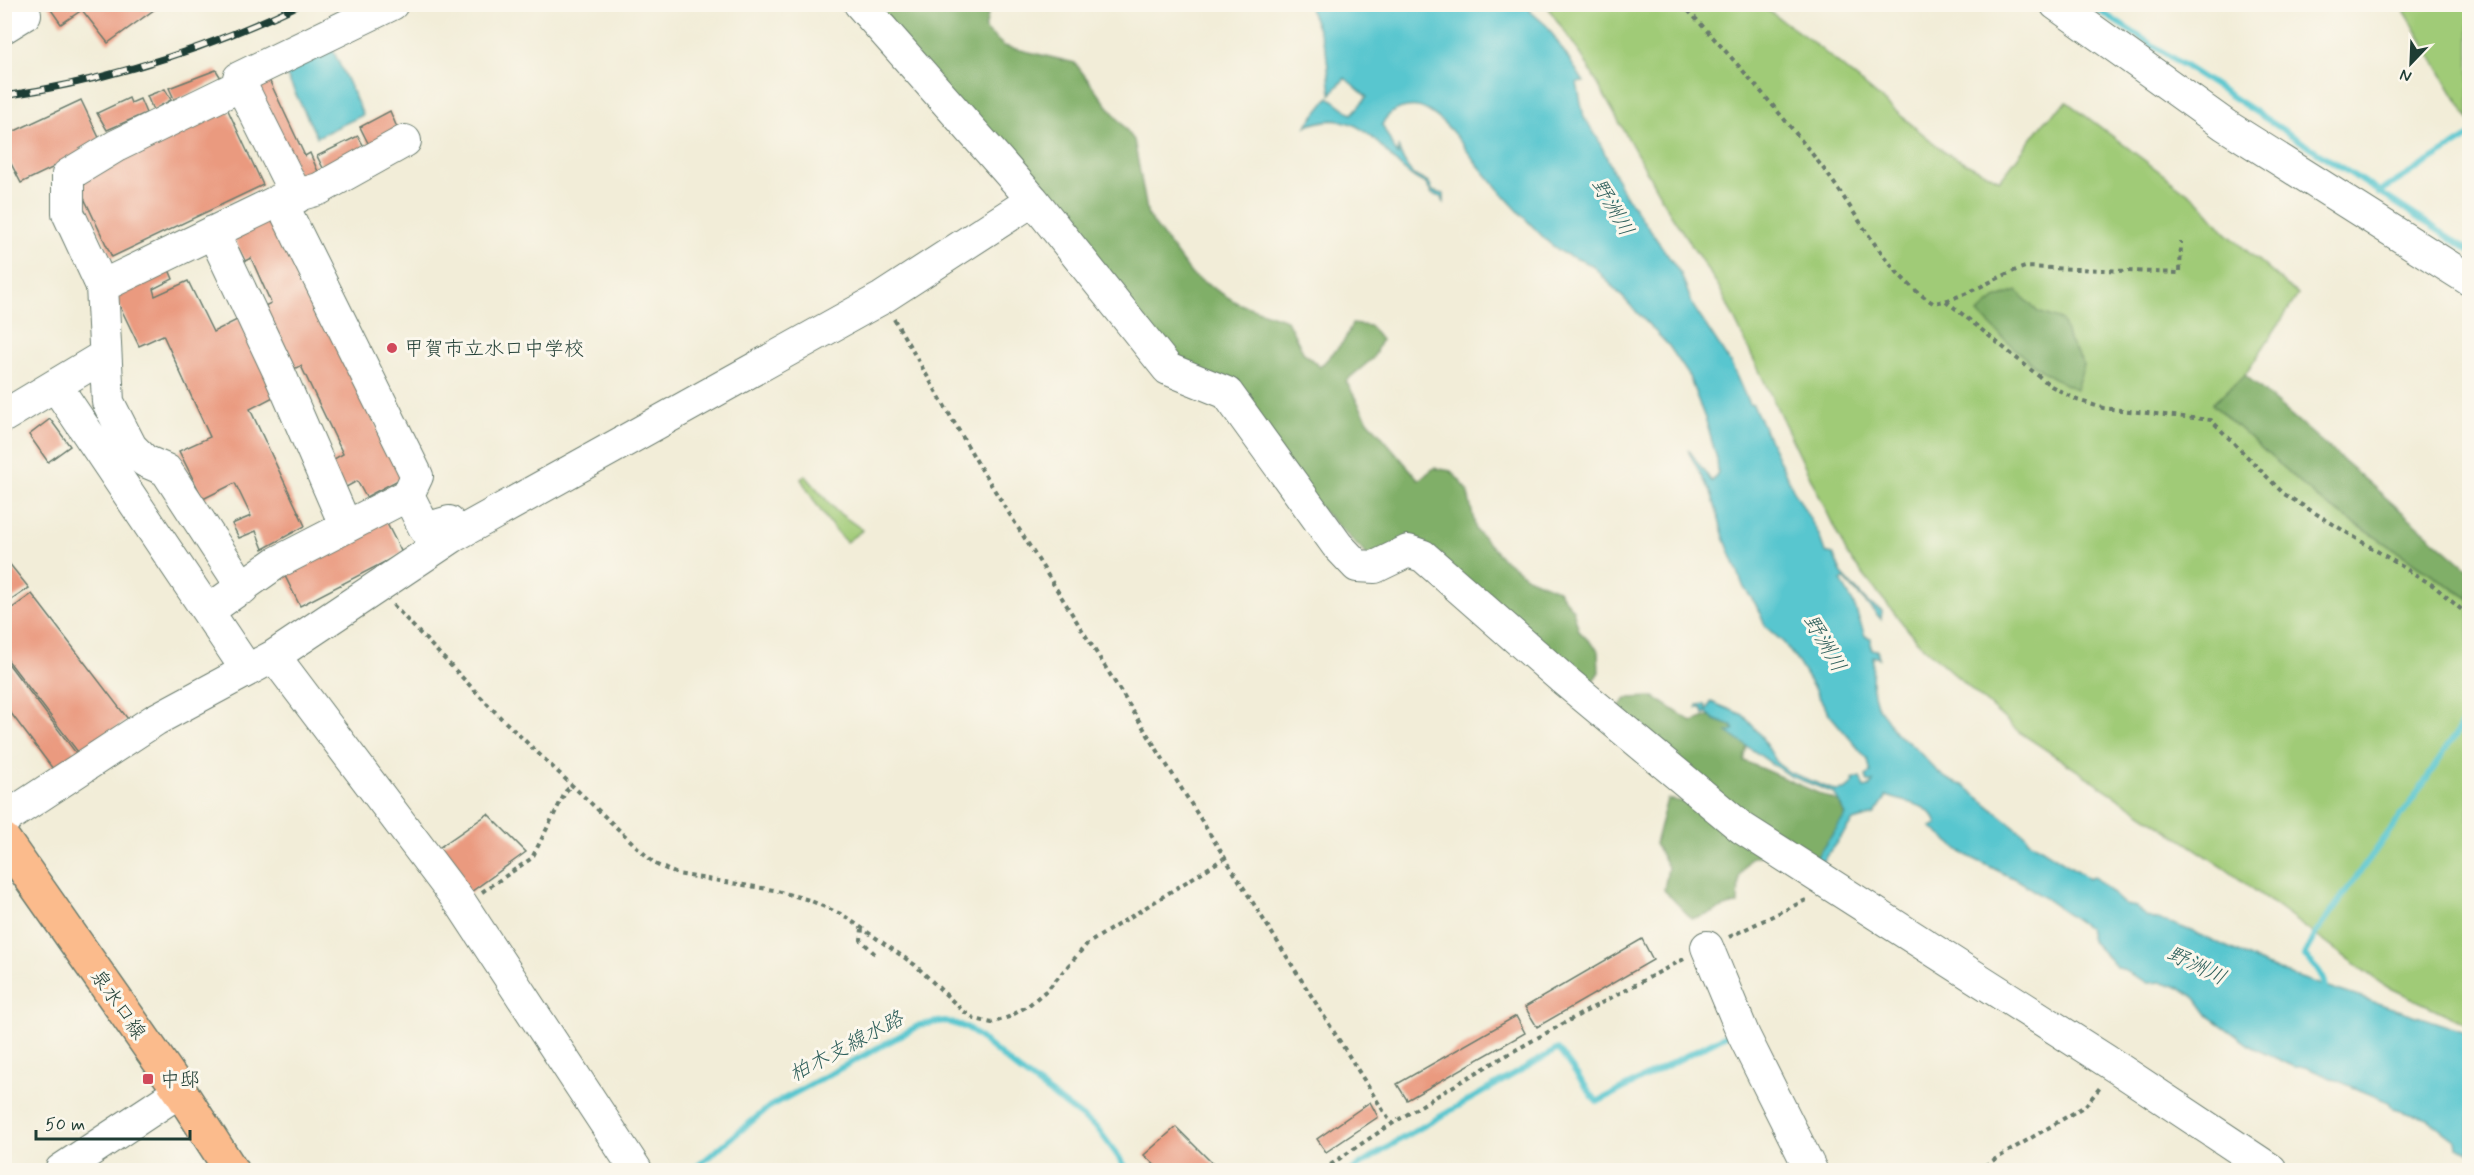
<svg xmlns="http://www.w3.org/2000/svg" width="2474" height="1175" viewBox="0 0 2474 1175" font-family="Mynerve,'Klee One',sans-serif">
<rect width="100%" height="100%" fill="#fbf7ec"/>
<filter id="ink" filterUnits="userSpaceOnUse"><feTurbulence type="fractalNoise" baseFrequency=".0167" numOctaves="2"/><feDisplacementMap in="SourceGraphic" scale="12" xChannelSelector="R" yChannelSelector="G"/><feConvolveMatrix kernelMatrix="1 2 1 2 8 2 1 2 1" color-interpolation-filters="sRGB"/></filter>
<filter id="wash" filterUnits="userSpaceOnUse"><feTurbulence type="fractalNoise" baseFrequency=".008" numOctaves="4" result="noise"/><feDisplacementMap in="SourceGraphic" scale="24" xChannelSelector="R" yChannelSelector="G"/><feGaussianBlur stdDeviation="1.35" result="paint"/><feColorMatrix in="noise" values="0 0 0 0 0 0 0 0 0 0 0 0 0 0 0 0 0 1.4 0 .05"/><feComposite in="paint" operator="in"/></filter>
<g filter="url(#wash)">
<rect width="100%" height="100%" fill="#f2edd8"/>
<path fill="#a0cb77" stroke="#608456" stroke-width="1.5" d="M1546 5H1760L1810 40 1946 153 2000 180 2045 121 2067 102 2201 203 2224 231 2298 295 2245 375 2212 404 2318 499 2469 599V1025L2382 984 2223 867 2019 732 1917 641 1848 556 1719 287 1670 213 1582 56Z
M2401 5H2469V120Z
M805 475 836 511 863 530 846 542C828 524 814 502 801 479Z"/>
<path fill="#80af68" stroke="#50764e" stroke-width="1.5" d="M856 5H990L985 29 1004 46 1075 63 1134 140 1148 216 1192 275 1237 303 1287 320 1303 352 1320 367 1344 341 1352 324 1370 326 1381 340 1373 358 1346 381 1367 419 1419 480 1434 468 1451 471 1467 489 1476 530 1500 556 1527 577 1558 590 1573 610 1579 631 1598 650 1599 672 1588 688 1425 560 1388 576 1243 431Z
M2017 291 2038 312 2062 320 2068 339 2084 365 2076 389C2036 373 2008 343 1978 313L1995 299Z
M2245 375 2469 570V599L2318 499 2212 404Z
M1654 697 1692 722 1714 714 1749 735 1744 761 1839 802 1847 821 1832 838 1830 852 1800 862 1780 850 1750 858 1739 877 1738 904C1720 905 1710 918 1691 918L1664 890 1668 867 1655 844 1667 799 1685 802 1692 797 1612 715 1627 698Z"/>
<path fill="#59c6cf" stroke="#3c8282" stroke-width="1.5" d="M1439 4 1442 7 1529 5 1531 12 1547 26 1584 82 1577 83 1584 118 1597 137 1623 192 1681 274 1693 306 1731 364 1749 404 1753 405 1793 489 1819 535 1825 552 1833 554 1842 574 1868 603 1882 611 1881 619 1844 579 1841 581 1853 602 1865 636 1871 638V649L1877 650 1879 658 1873 656 1872 687 1878 709C1888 716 1890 728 1899 736 1902 739 1908 740 1911 744 1928 759 1939 781 1963 785L2026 836 2028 840 2088 878 2093 876 2125 905 2137 907C2145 921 2159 919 2173 924 2212 938 2247 958 2285 973L2469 1033V1152L2457 1147 2456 1141 2428 1119 2393 1109 2389 1102 2305 1067H2295L2252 1047 2209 1016 2196 998 2178 987 2162 982 2148 983 2117 967 2091 940 2088 928 2021 882 1964 854 1931 827 1937 824C1930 802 1905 803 1887 796L1874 815 1853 821 1821 863 1815 859 1846 815 1834 793 1788 775 1727 732 1734 730 1732 726 1715 720 1707 713 1704 714 1702 708H1697L1698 705 1705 704 1707 711 1711 702 1743 715 1759 733 1778 764 1789 772 1836 791 1845 790 1854 783 1853 780 1860 777 1864 788 1869 787 1873 782H1868L1866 776 1871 773 1868 760 1830 715 1799 664 1784 643 1766 627 1755 603 1744 588 1724 537 1712 495 1689 453 1688 449 1712 482 1718 472 1717 459 1706 421 1688 374 1669 346 1592 265 1563 253 1549 243C1524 218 1500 192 1478 165 1462 145 1450 124 1428 111 1412 101 1388 109 1382 125L1398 156V146C1401 157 1405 165 1412 173 1419 181 1431 179 1432 191L1444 194V204L1442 197 1432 194 1426 184C1381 165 1370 101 1306 126L1329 97 1352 114 1367 97 1345 78 1331 94 1326 50 1308 5Z
M331 46 363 115 317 137 283 68Z"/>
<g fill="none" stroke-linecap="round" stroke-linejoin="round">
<path stroke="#59c6cf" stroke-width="6" d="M2089 4 2470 251
M2378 193 2470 136
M2325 992C2325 975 2317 967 2304 956L2316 933 2420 789 2470 712
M693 1170 769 1107 920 1025 944 1021 968 1028 1016 1068 1098 1129 1128 1170
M1352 1170 1401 1139 1558 1049 1597 1102 1732 1032"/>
</g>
<g id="blocks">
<path fill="#ea9a7f" d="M47 4H162L108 43 82 10 61 24Z
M263 67 305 156 310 153 319 174 302 182 246 74Z
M216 70 221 78 175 101 169 88Z
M165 89 171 100 153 110 147 96Z
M219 91 263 185 112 257 68 164Z
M129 98 131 103 140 99 146 113 107 130 97 113Z
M81 100 102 144 21 183 4 150V136Z
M390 111 398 130 369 145 360 127Z
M358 136 366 150 324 170 317 156Z
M273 210 402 478 366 497 357 481 341 490 327 463 343 454 301 366 279 374 277 395 250 409 305 526 263 549 256 531 239 538 232 524 251 516 235 483 203 499 179 451 210 437 163 335 139 346 111 288 167 265 173 279 153 289 155 296 188 281 213 332 271 303 251 258 245 261 232 235Z
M50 419 70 446 48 462 29 435Z
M382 514 402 553 300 606 281 568Z
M4 557 29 588 4 605Z
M32 594 128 719 81 756 4 655V614Z
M4 658 76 753 53 769 4 704Z
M488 814 526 852 464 897 430 854Z
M1642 939 1653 960 1537 1027 1525 1007Z
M1516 1016 1525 1033 1407 1100 1397 1084Z
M1370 1102 1378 1117 1326 1152 1317 1139Z
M1176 1127 1219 1170H1160L1144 1155Z"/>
</g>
</g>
<g filter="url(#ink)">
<use href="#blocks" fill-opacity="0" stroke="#697b6d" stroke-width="1.5"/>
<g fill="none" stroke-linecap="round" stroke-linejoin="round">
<g stroke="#697b6d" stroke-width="34">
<path id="minor" d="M860 4 1033 200 1168 369 1227 393 1337 545 1357 566 1375 567 1408 551 1423 556 1563 679 1742 828 2116 1067 2271 1170
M2056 4 2225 125 2470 280
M4 27 25 14
M241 85 297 197
M213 232 278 370 346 527
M102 286 280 200 319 189 405 141
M56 386 247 670
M4 416 104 356
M408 495 425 529 449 522
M243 588 166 470 145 461 131 447 108 402 102 286 68 213V175L116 146 241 85 239 78 392 4
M208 611 276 563 408 495 417 476 280 200
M274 656 462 905 636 1170
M4 819 155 720 274 656 452 537 882 298 1033 200
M1707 947 1744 1036 1811 1170
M61 1170 180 1091"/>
</g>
<g stroke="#697b6d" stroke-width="36">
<path id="major" d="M4 840 180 1091 231 1170"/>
</g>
<path stroke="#697b6d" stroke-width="4" stroke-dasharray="4.5 4.5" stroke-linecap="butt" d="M1682 4C1733 58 1782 114 1826 172 1859 216 1886 274 1933 303 1965 299 1994 277 2025 267L2180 273 2181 242
M1946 301 2051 386 2077 400 2103 408 2211 420 2284 494 2434 586 2470 617
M894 319 980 467 1391 1123
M393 605 501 718 655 864 677 874 774 890 809 900 843 915 915 965 963 1011 975 1019 992 1023 1009 1017 1029 1005 1048 989 1087 944 1223 859
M482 892 532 858 566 791 571 786
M862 928 861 940 876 955
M1729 937 1808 899
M1323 1170C1437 1090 1561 1024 1684 959
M1977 1170 2085 1106 2102 1085"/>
<use href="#minor" stroke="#fff" stroke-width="32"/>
<use href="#major" stroke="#fbbb8c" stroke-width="33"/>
<g stroke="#1f3d34" stroke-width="7">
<path id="rail" d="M4 96C106 81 209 48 301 4"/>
</g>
<use href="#rail" stroke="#fbf7ec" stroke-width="4.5" stroke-dasharray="14" stroke-linecap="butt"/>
</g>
</g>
<g fill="#d1495b" stroke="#fbf7ec" stroke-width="2">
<circle cx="392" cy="348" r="6"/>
<rect x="142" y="1073" width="12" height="12" rx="3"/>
</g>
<g text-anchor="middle" stroke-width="6" stroke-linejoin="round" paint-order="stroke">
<g font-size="20" fill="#1f3d34" stroke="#fbf7ec" text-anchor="start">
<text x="404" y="355">甲賀市立水口中学校</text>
<text x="160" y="1086">中邸</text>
</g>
<g font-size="20" fill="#1f3d34" stroke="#fbf7ec">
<text transform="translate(119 1004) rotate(55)" y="7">泉水口線</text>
</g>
<g font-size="21" font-style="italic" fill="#2e5f5b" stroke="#fbf7ec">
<text transform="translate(1613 207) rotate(60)" y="7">野洲川</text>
<text transform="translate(1825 643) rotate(60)" y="7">野洲川</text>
<text transform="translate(2197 965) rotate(26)" y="7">野洲川</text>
<text transform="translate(846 1046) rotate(-28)" y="7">柏木支線水路</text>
</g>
</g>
<rect width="2474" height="1175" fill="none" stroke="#fbf7ec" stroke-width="24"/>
<g transform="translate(2411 63) rotate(203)" stroke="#fbf7ec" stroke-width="4.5" paint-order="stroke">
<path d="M0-4.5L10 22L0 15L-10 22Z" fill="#1f3d34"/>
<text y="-9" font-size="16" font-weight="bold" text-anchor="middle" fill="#1f3d34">N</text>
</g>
<path d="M36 1130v9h154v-9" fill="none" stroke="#1f3d34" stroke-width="3"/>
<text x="45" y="1130" font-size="18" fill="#1f3d34" stroke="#fbf7ec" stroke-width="4.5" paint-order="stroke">50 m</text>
</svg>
